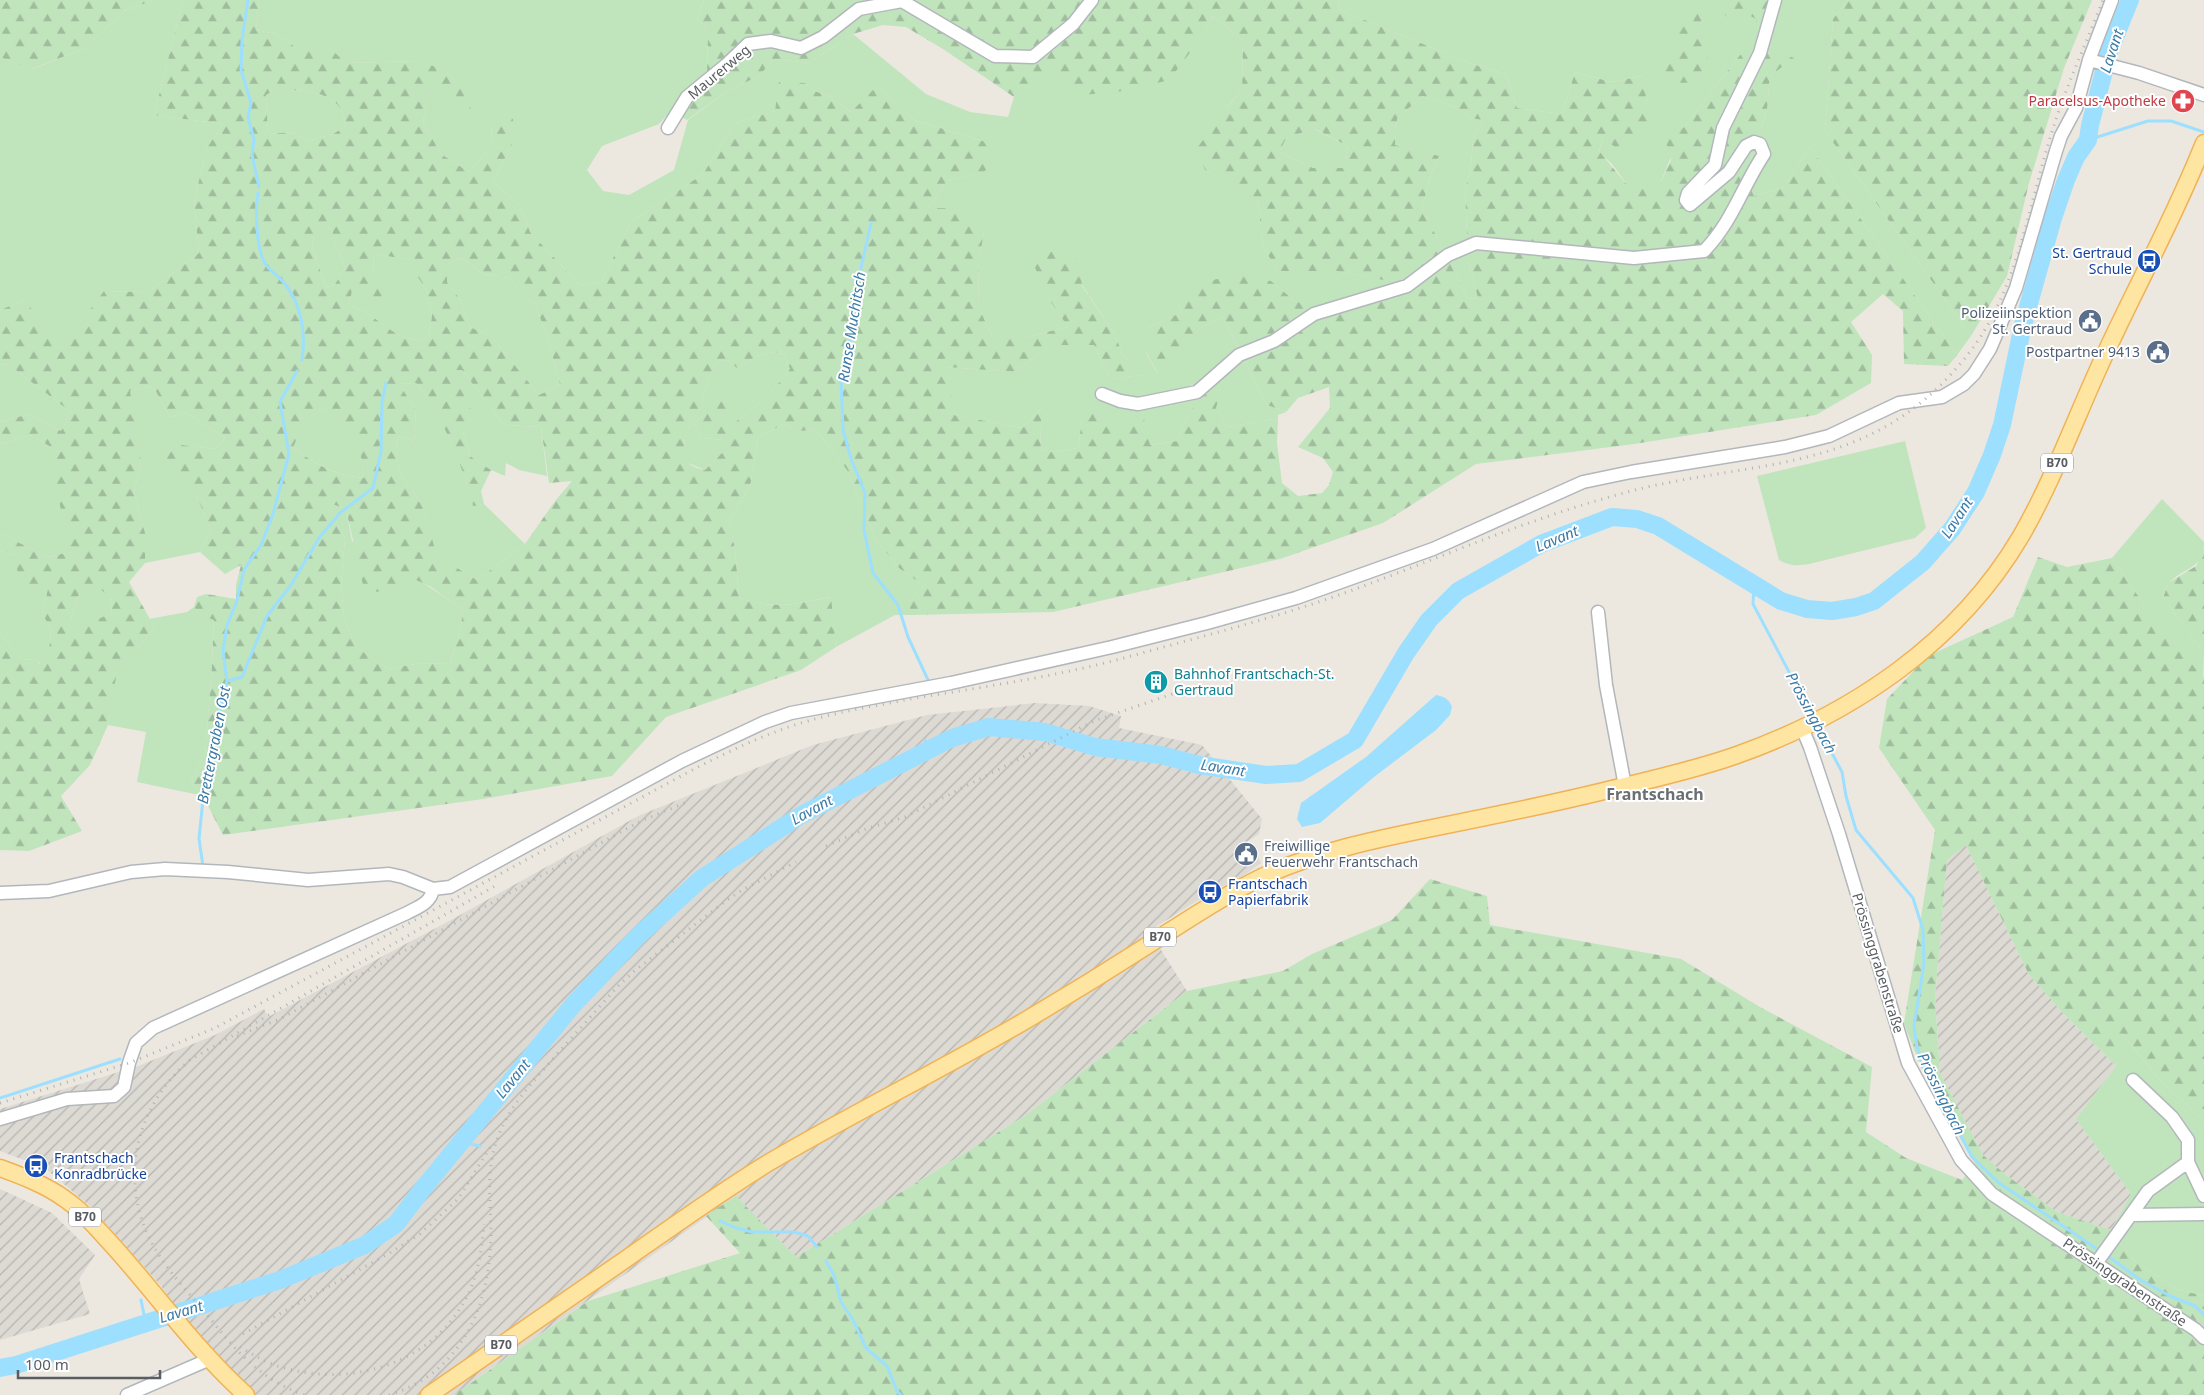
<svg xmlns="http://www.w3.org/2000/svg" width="2204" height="1395" viewBox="0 0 2204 1395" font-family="'Noto Sans',sans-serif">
<defs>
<pattern id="industrial-furrows" width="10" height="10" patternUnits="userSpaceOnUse" patternTransform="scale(1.25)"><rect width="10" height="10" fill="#dddad4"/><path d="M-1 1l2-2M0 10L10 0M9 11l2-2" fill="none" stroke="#b6b4af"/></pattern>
<pattern id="forest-firs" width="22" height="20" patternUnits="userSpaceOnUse" patternTransform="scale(1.25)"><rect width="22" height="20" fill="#c0e4bc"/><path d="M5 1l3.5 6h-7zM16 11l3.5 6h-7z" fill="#9fbc9c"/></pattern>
</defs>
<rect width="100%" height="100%" fill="#ece8e0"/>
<path fill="url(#industrial-furrows)" d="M1035 703 1089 706 1121 716 1119 728 1202 745 1262 819 1259 834 1248 841 1261 863 1240 878 1213 891 1149 931 1187 991 1026 1115 796 1257 736 1196 454 1395H236L161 1286 92 1208 45 1168 0 1151V1109L138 1066 215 1035 264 1009 268 1017 451 920 638 816 813 745 927 715Z
M1966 845 2029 975 2064 1014 2116 1066 2076 1119 2131 1194 2111 1230 2057 1212 2006 1175 1983 1155 1940 1073 1935 997 1947 860Z
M0 1189 52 1213 95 1255 79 1279 90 1314 0 1340Z"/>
<path fill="#c0e4bc" d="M155 0H183L154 115 223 124 206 149 194 203 199 253 148 292 104 291 61 349 25 300 0 310V57L33 69 83 49 126 10Z
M259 0H704L697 18 708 31 707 73 659 124 602 146 587 170 603 191 629 195 674 170 688 120 729 90 759 76 774 59 809 63 853 34 926 94 970 112 1008 117 1014 97 1054 63 1202 37 1213 16 1243 40 1242 89 1228 107 1205 170 1258 198 1263 248 1279 271H1335L1402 283 1320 305 1296 302 1271 281 1177 302 1182 312 1148 328 1161 350 1146 353 1157 373 1201 328 1223 317 1267 405 1286 412 1278 415V420L1273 419 1228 427 1216 408 1189 413 1177 441 1149 445 1082 420 1078 448 1056 452 1041 450 1040 428 1043 407 1022 428 953 415 947 367 1014 372 1052 345H1094L1110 379 1143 375 1123 355 1115 335 1082 285 1079 260 1048 298 1068 327 1022 338H993L978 306 979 262 984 231 928 208 948 180 981 173 983 141 914 120 879 86 851 112 829 96 814 91 805 83 775 111 735 123 703 174 631 222 601 282 580 285 530 232 520 205 493 182 512 145 491 123 492 145 469 172 441 154 423 122 430 86 473 116 417 61 346 63 330 49H298L276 34 256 30Z
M1339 0H1848L1833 19 1825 131 1971 336 1957 355 1810 147 1783 188 1754 196 1745 177 1767 110 1770 76 1793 58 1740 55 1683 128 1659 186H1628L1612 164 1599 152 1603 137 1647 104 1642 76 1611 82 1575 72 1562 114 1517 108 1506 74 1469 63 1338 9Z
M275 90C295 90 331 89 342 111 344 115 345 122 346 126L333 134 307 141 293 132 268 134 266 95Z
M1422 96 1456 108 1470 118 1483 120 1473 139 1471 166 1465 191 1468 261 1478 298 1468 299 1422 208 1431 174 1439 156 1395 146 1397 119Z
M1314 129 1348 146 1343 169 1313 168 1279 152 1287 137Z
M326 226 332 230C334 245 341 254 345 269L335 284 326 288 312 246 314 237Z
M374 254 407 259 427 291 432 316 429 335 420 341 398 335 367 313 349 305 352 291 393 293 373 277Z
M462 258 483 274 509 278 525 298 535 304 548 339 560 385 539 395 491 336 470 327 460 299 447 282V263Z
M774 352 784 354 790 369C774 391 753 410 730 426L706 414 694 423 702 438 723 440V452L705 470 683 461 678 451 684 448 685 437 691 422 702 406 703 394 716 362 728 360 737 368 757 356Z
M0 364 9 365 71 412 61 431 29 414 0 422Z
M453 369 462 370 504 425 541 427 547 476 519 470 506 463 505 476 491 470 470 456 463 432Z
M416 383C443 415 463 465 473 505L484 504 525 544 477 580 437 557 422 504 399 471 396 450 398 436 414 441 416 410 399 384Z
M153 386 170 417 187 413 225 438 215 449 182 445 169 450 198 499 211 531 200 552 145 563V533L134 492 141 461 129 391Z
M322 409 351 429 359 441 364 478C333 475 318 465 293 448L301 425Z
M784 424 798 431 816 430 847 470 876 540 899 568 924 586 910 601V615H895L836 647 830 597C795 604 774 610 739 598L735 549 729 520 750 487 758 437Z
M31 435 59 452 62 512 72 552 47 557 0 533V444Z
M1905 441 1926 528 1915 538 1809 564C1797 566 1790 566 1779 560L1757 476Z
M2162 499 2204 542C2204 570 2183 567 2169 583 2166 586 2164 593 2163 598L2204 653 2203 679 2145 606 2112 558Z
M326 501 346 509 352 541C390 564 428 584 463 610L460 633 450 663 415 664 388 669 356 647 344 618 341 583 345 539Z
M0 550 14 555 48 589 42 614C45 618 49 623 50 628 52 640 49 655 41 664L36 660 22 659 0 634Z
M98 587 110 596 112 613 84 626 70 621 79 595Z
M194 607 199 614 214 619 212 665 205 755 191 779 199 795 137 782 146 732 108 725 116 671 140 646 154 626 149 619 187 612Z
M2120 1032 2160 1080 2204 1121V1296L2176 1289 2132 1259 2111 1230 2131 1194 2076 1119 2116 1066Z"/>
<path fill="url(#forest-firs)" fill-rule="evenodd" d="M0 0H155L126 10 83 49 32 69 0 57Z
M183 0H259L256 30 276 34 298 49 330 48 346 63 417 61 449 71 467 98 474 117 430 87 423 122 441 154 469 172 492 145 491 123 497 112 513 119 512 145 493 182 520 205 530 232 580 285 601 282 631 222 703 174 735 123 775 111 779 82 805 83 814 91 829 96 851 112 878 85 914 120 983 141 989 149 992 165 982 173 948 180 928 208H959L984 231 979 262 978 306 993 338H1022L1068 327 1048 298 1033 263 1049 251 1080 260 1082 286 1115 335 1123 355 1144 375 1110 379 1094 345H1052L1014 372 947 367 954 415 1022 428 1044 406 1040 428 1041 450 1056 452 1078 448 1082 420 1091 407 1115 431 1143 415 1150 445 1177 441 1189 413 1206 391 1221 390 1216 408 1228 427 1273 419 1278 420 1277 443 1282 483 1298 496 1322 493 1329 485 1333 472 1323 458 1298 447 1330 408 1329 387 1298 398 1286 412 1267 405 1223 317 1201 328 1158 374 1146 352 1160 350 1148 328 1182 312 1177 302 1213 280 1234 275 1271 281 1296 302 1320 304 1400 283 1335 271H1279L1263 248 1258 199 1205 170 1197 148 1242 89 1243 40 1213 16 1202 37 1169 80 1124 91 1082 95 1054 64 1014 97 943 49 906 27 883 25 853 34 809 63 774 59 759 76 729 90 687 120 672 111 707 73 708 31 697 18 704 0H1339L1338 9 1469 63 1506 74 1517 108 1562 114 1575 72 1611 82 1643 76 1651 133 1622 153 1603 137 1599 151 1628 186H1659L1671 160 1663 132 1683 128 1740 55 1770 49 1794 58 1770 76 1767 110 1745 177 1754 196 1783 188 1810 147 1957 355 1948 366 1904 364 1903 311 1883 294 1851 322 1872 355 1871 383 1816 415 1634 444 1476 464 1383 523 1280 559 1053 612 910 615V601L924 586 899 568 876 540 847 470 816 430 798 431 784 424 758 437 750 487 729 520 735 549 739 598C774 610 795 604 831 597L836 647 801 670 666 717 612 776 483 799 223 835 203 796 199 795 191 779 205 755 212 665 214 620 199 614 194 607 197 597 206 594 236 599V585L241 565 225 574 200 552 211 531 198 499 182 473 166 471 153 453 182 445 215 449 225 438 187 413 170 417 153 386 130 391 141 461 134 492 145 533V563L129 582 154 626 140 646 117 671 108 725 90 765 61 796 82 831 29 851 0 850V634L22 659 36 660 40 664C49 655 52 640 50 628 49 623 44 618 42 614L48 589 32 590 20 583 14 555 0 550V533L47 557 71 552 51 467 59 452 31 435 0 444V422L29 414 61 431 71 412 9 365 0 364V310L25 300 61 348 104 291 148 292 199 253 194 203 206 149 223 124 154 115ZM275 90C295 90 331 89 342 111 344 115 345 122 346 126L333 134 307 141 293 132 268 134 266 95ZM1422 96 1456 108 1470 118 1483 120 1473 139 1471 166 1465 191 1468 261 1478 298 1468 299 1422 208 1431 174 1439 156 1395 145 1397 119ZM1315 129 1348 146 1343 168H1313L1279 152 1287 137ZM326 226 332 230C334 245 341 254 345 269L335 284 326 288 312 246 314 237 322 234ZM374 254 406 259 427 291 432 316 429 335 420 341 398 335 367 313 349 305 352 291 373 308 390 302 394 293 373 277ZM462 258 483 274 509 278 525 298 535 304 548 339 560 385 539 395 491 336 470 327 460 299 447 282V263ZM774 352 784 354 790 369C774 391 753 410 731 425L729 406 722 395 715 396 706 414 694 423 702 438 723 440V452L705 470C693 468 684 462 678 451L684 448 685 437 691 422 702 406 703 394 716 362 728 360 737 368 757 356ZM453 370H462L504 425 541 427 549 483 572 481 555 501 525 544 477 580 437 556 422 504 399 471 396 450 398 436 414 441 416 410 399 384 416 383C442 414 463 466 473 506L484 504 481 491 491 470 470 456 463 432 476 421ZM322 409C358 434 359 434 364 478 332 475 318 465 293 448L302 425ZM327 502 346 509 365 594 402 587 410 577 431 587 463 610 460 633 450 663 415 664 388 669 356 647 344 618 341 583 345 539ZM98 588 110 596 112 613 84 625 70 621 79 595Z
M1724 0H1743L1752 4 1759 0H1780L1758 35 1756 19 1747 14 1738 27 1722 12 1720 2Z
M1848 0H2092L2064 68 2029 183 2007 276 1971 336 1825 131 1833 19Z
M1682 11 1698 12 1711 46 1701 81C1688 84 1676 82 1663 83L1662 66 1678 52 1671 30Z
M2204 548V653L2163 598 2168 583 2196 566Z
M2038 557 2067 567 2112 558 2145 606 2203 678 2204 676V1121L2160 1080 2121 1033 2116 1066 2064 1014 2029 975 1966 845 1947 860 1935 997 1940 1073 1983 1155 2006 1175 2057 1212 2111 1230 2132 1259 2176 1289 2204 1296V1395H454L588 1301 740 1253 706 1216 736 1196 796 1257 1026 1115 1187 991 1283 971 1312 954 1392 920 1430 879 1487 896 1490 925 1681 959 1760 1007 1872 1067 1866 1132 1906 1158 1962 1180 1975 1164 1924 1075 1904 1023 1935 830 1879 748 1887 699 1928 656 2013 617Z"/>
<path fill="#9ddffe" d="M1436 695C1445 697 1449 699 1452 707L1450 715 1436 730 1374 777 1320 823 1302 827 1297 819 1301 803 1366 757Z"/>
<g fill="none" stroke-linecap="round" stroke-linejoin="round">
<path stroke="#9ddffe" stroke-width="3" d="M248 0 242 40 241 70 251 103 248 118 254 139 252 155 259 187
M2088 140 2148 121H2171L2204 132
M258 193C255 210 256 251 266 265 271 272 280 277 285 284 302 305 306 335 302 360
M871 223 853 304V330L845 354 841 380 843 430 851 459 865 493 864 530 873 573 898 605 908 637 929 682
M1754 585 1753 604 1813 717
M227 681 242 677 267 616 291 585 319 538 340 513 373 488 381 452 382 402 386 383
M1818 727 1842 772 1846 796 1856 830 1913 898 1923 930 1924 964 1914 1026 1917 1047 1926 1071 1972 1157 1999 1183 2100 1251
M925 740 927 751
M203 866 199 839 205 779 216 739 220 709 227 681 223 651 227 625 236 604 244 570 261 545 273 514 289 454 280 402 297 371
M0 1098 120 1059
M461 1142 480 1146
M720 1221 736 1228 752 1232H794L808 1236 817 1247
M2105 1254 2139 1279 2170 1296 2195 1306 2204 1315
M826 1261 834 1275 841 1302 853 1320 866 1348 887 1366 897 1391 901 1395
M141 1300 146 1324"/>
<path stroke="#9ddffe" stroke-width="18" d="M0 1368 16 1365 280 1280 365 1245 396 1224 421 1191 573 1005 638 936 702 878 803 814 952 738 989 727 1045 732 1095 747 1161 755 1199 765 1266 775 1299 773 1355 740 1406 653 1429 620 1458 591 1541 544 1612 517 1637 519 1658 526 1781 601 1807 609 1832 611 1856 607 1874 601 1923 562 1952 529 1976 492 1992 455 2002 425 2023 325 2053 218 2066 180 2076 157 2088 140 2090 125 2109 52 2130 0"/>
<g stroke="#b3b7bb" stroke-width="15">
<path id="minor" d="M2089 60 2139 73 2204 95
M668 128 687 97 726 65 748 44 771 41 801 48 823 37 859 9 902 1 995 56 1033 57 1073 24 1092 0
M1102 394 1120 401 1138 404 1197 392 1239 355 1274 341 1314 314 1407 286 1448 255 1476 243 1634 258 1704 251C1733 221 1742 187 1764 154L1760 144 1754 142 1746 146 1729 172 1690 205 1686 200 1688 193 1715 165 1723 128 1760 53 1775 0
M1598 612 1606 685 1625 786
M1802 728 1810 747 1839 834 1908 1063 1961 1160 1992 1194 2196 1330 2204 1338
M0 893 49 891 131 872 165 869 228 872 308 880 389 874 403 877 433 889 450 887 682 761 765 722 791 713 951 683 1112 647 1207 623 1296 598 1433 549 1583 482 1631 472 1785 447 1829 436 1899 403 1942 397 1964 384 1974 374 1990 349 2016 288 2056 151 2061 136 2076 108 2089 60 2112 0
M0 1119 67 1099 114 1096 124 1087 129 1063 136 1043 153 1028 407 913C418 907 431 903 433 889
M2188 1162 2204 1196
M2132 1215 2204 1214
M2097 1262 2148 1191 2188 1162V1140L2172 1117 2133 1080
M127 1395 210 1359"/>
</g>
<g stroke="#f0b255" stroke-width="19">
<path id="major" d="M0 1168C22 1176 46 1185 65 1199 84 1212 99 1231 114 1247 158 1296 197 1351 246 1395
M429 1395C495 1350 560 1304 626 1259 673 1226 719 1193 768 1163 853 1113 943 1069 1028 1019 1067 996 1106 972 1145 947 1183 923 1221 897 1262 877 1318 851 1377 839 1437 827 1497 815 1557 803 1616 788 1657 778 1698 769 1737 755 1852 714 1958 643 2021 536 2055 477 2078 411 2107 350 2139 281 2176 214 2204 143"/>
</g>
<use href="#minor" stroke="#fff" stroke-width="12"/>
<use href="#major" stroke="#fee5a2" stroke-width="16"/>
<path stroke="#b1b2b2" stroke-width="3" stroke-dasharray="1 6" stroke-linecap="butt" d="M826 846 866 829 905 817 1094 721 1181 691
M237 1036 280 1019 641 821 687 802
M0 1103 129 1063 215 1028 696 768C732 750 769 732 808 721 841 711 876 706 910 699 982 687 1054 677 1124 658 1199 637 1276 618 1350 591 1439 558 1528 519 1620 494 1749 458 1864 478 1961 363 2016 299 2026 216 2050 138 2064 91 2085 46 2103 0
M243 1334 388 1254 420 1234 459 1198 491 1146
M240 1347C255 1356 270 1365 288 1369 359 1387 439 1360 470 1290 479 1269 482 1247 484 1224
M304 1395C257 1378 234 1348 204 1311 186 1290 166 1269 153 1245 117 1180 136 1106 190 1060L495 886
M389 1395C462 1373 490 1305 491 1234 491 1199 485 1172 498 1137 510 1104 535 1080 557 1054 578 1031 599 1007 620 984L633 972 727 900 744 889 796 862"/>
</g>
<defs>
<g id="pharmacy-disc" transform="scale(1.25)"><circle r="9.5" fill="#e0444e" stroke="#fff"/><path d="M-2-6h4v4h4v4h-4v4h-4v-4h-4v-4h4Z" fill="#fff"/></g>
<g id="bus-disc" transform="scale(1.25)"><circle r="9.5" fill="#1a4fb4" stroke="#fff"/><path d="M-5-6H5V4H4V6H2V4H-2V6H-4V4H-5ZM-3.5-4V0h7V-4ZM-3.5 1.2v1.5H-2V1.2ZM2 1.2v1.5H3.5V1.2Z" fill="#fff"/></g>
<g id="civic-disc" transform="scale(1.25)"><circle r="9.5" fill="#5c6f8a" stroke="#fff"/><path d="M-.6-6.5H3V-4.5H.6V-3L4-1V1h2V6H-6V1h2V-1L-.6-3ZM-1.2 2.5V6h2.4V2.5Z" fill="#fff"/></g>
<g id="building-disc" transform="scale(1.25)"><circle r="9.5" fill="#0f9aa8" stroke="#fff"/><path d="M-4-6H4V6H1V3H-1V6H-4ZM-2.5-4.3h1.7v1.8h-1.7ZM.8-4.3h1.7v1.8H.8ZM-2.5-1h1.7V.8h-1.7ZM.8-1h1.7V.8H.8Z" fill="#fff"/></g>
</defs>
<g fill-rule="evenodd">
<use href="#pharmacy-disc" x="2183" y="101"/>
<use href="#bus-disc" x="2149" y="261"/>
<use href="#civic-disc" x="2090" y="321"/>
<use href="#civic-disc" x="2158" y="352"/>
<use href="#building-disc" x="1156" y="682"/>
<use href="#civic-disc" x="1246" y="854"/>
<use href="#bus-disc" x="1210" y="892"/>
<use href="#bus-disc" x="36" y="1166"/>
</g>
<g text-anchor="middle" stroke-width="4" stroke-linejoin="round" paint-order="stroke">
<g fill="#fff" stroke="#8b8e90" stroke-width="1">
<rect x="2041" y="453.5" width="32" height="19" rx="4"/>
<rect x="1144" y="927.5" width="32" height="19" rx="4"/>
<rect x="69" y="1207.5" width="32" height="19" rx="4"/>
<rect x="485" y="1335.5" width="32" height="19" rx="4"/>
</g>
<g font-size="12" font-weight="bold" fill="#595d61">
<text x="2057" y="467">B70</text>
<text x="1160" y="941">B70</text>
<text x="85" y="1221">B70</text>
<text x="501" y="1349">B70</text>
</g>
<g font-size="14" fill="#595d61" stroke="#fff">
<text transform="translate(719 72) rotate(-40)" y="5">Maurerweg</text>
<text transform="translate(1878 963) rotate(73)" y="5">Prössinggrabenstraße</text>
<text transform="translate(2125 1282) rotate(34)" y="5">Prössinggrabenstraße</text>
</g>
<g font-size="14" fill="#be3a42" stroke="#fff" text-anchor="end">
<text x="2166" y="106">Paracelsus-Apotheke</text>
</g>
<g font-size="14" fill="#164399" stroke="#fff" text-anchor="start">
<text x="2132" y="258" text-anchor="end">St. Gertraud<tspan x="2132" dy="16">Schule</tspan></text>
<text x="1228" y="889">Frantschach<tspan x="1228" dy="16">Papierfabrik</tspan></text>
<text x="54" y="1163">Frantschach<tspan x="54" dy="16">Konradbrücke</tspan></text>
</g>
<g font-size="14" fill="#4e5e75" stroke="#fff" text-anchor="end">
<text x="2072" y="318">Polizeiinspektion<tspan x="2072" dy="16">St. Gertraud</tspan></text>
<text x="2140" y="357">Postpartner 9413</text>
<text x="1264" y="851" text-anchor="start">Freiwillige<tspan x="1264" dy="16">Feuerwehr Frantschach</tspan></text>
</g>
<g font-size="14" fill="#0d838f" stroke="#fff" text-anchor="start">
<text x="1174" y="679">Bahnhof Frantschach-St.<tspan x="1174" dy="16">Gertraud</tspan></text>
</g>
<g font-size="15" font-style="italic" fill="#3a7ba7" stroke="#fff">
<text transform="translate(2112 51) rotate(-72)" y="5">Lavant</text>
<text transform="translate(852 327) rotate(-81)" y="5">Runse Muchitsch</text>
<text transform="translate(1957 518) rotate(-57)" y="5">Lavant</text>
<text transform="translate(1557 539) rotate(-23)" y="5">Lavant</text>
<text transform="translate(1811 713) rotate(62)" y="5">Prössingbach</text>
<text transform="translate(214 745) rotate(-79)" y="5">Brettergraben Ost</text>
<text transform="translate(1223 768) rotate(9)" y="5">Lavant</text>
<text transform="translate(812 810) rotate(-29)" y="5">Lavant</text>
<text transform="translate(513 1079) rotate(-51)" y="5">Lavant</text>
<text transform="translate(1941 1094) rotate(64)" y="5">Prössingbach</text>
<text transform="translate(181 1312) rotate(-17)" y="5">Lavant</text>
</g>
<g font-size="16" font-weight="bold" fill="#6a6f73" stroke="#fff">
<text x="1655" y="800">Frantschach</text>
</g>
</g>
<path d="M18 1370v8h142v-8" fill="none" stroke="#595d61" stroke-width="2.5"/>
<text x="25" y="1370" font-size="15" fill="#595d61" stroke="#ffffff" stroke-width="4" paint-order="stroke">100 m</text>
</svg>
